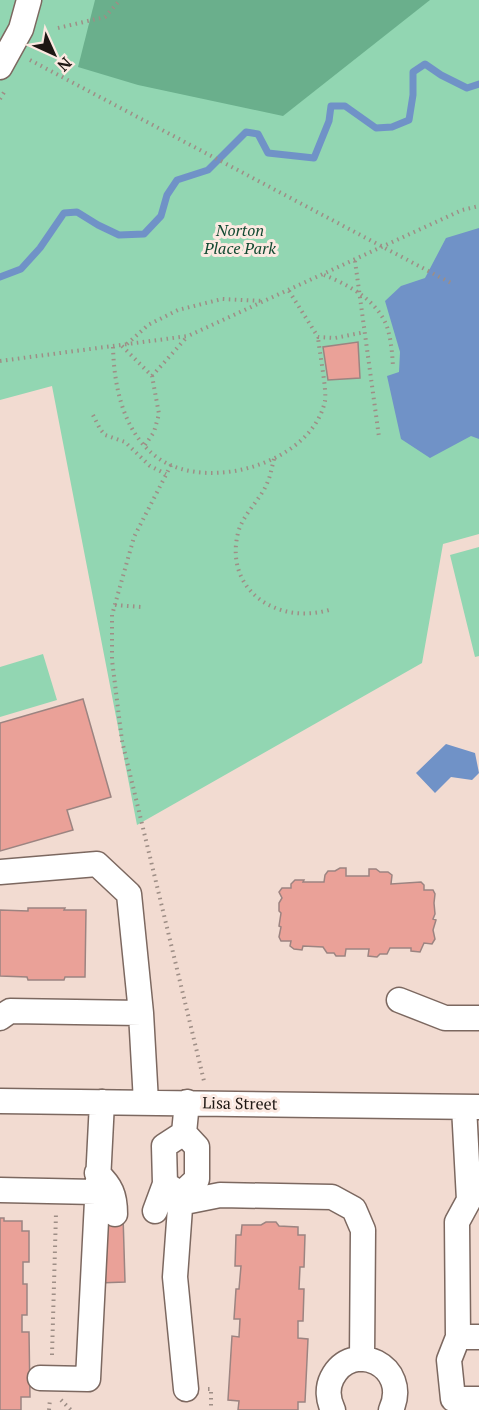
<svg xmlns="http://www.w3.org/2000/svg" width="479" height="1410" viewBox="0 0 479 1410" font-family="'PT Serif',serif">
<rect width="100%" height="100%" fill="#f2dbd1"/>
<path fill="#92d6b2" d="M0 0H479V534L443 544 422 663 137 825 52 386 0 400Z
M479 547V656L475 657 450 555Z
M43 654 57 700 0 717V667Z"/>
<path fill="#6aaf8c" d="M95 0H430L283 116 138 85 78 67Z"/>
<path fill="#7092c7" d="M479 228V439L471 436 430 458 401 439 387 376 399 372 400 352 385 301 401 286 425 278 446 238Z
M446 744 475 753 479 773 472 780 451 777 435 793 416 773Z"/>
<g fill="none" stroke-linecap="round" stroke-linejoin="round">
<path stroke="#7092c7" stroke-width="7" d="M0 277 21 269 40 248 64 213 77 212 98 225 119 235 144 234 161 216 167 195 177 180 208 170 246 132 258 134 268 153 314 158 329 121 331 106H345L376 128 392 127 409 120 413 95V72L425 64 441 75 467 88 479 84"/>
</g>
<path fill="#eaa198" stroke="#9c8481" stroke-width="1.5" d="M358 342 360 378 328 380 323 347Z
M83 699 111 797 67 810 73 830 0 851V723Z
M340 868H346V876H369V869H376L380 872H388L392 875 391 884 421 882 424 885V890H433L435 894 434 903 435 914 433 919 436 920 433 930 435 939 432 944 424 943 420 952 411 951V948H390L387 954H380L377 957 368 956 369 949H346L345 956H336L334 953H327L323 947 303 946 302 950 294 949 290 946 291 941H281L279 937 281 927 279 926 281 913 279 911V903L282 898 279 892 282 888H291V884L295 880H304L303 882H324L325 875 328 871H335Z
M28 908H65L64 910H86L85 977H65L64 980H28L27 977 0 976V910L28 911Z
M101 1213 123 1215 125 1282 98 1283Z
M0 1218H4V1221H22V1231H29V1262H23V1284H27V1315H22V1332H29L30 1397H21V1410H0Z
M266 1222H276L279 1226 298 1227V1235H305L304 1267H300L299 1289H304L303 1321H298V1338L308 1339 305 1402H298V1410H238L239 1401 228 1400 232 1336 239 1337 240 1319H234L236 1289H239L241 1266H235L236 1235H241L242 1225H261Z"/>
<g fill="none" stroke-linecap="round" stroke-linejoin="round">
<g stroke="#7c6860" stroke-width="27">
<path id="minor" d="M0 67 21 29 29 0
M0 872 97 864 129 894 141 1013
M399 1000 445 1018H479
M0 1018 10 1011 141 1013 146 1102
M0 1101 479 1107
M464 1107 469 1200 457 1222 458 1337H479
M97 1173C111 1186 115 1195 115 1214
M0 1190 96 1192
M181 1194 165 1184 164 1146 184 1133
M180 1203 220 1195 332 1197 354 1209 363 1230 362 1359
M155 1211 165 1184
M458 1337 449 1360 453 1399H479
M40 1378 88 1379 102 1102
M186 1389 175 1277 181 1194 197 1179V1147L184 1133 187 1102
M333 1410C328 1400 327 1388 332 1378 352 1338 411 1366 391 1410"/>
</g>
<path stroke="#9e8e86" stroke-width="4" stroke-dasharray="1.5 4.5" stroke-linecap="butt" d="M58 28 105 17 120 0
M30 60 451 283
M0 99 6 89
M355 261 379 437
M324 275C347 284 375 299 386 324 391 337 392 352 393 366
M289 291 318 337 335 338 365 332
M127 344 148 325 178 310 222 299 263 301
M122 346 152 376 159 414 154 432 145 445
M113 347C114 388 124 436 161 460 211 492 312 462 325 401 327 390 319 350 318 337
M0 361 188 336 462 210 479 206
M152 376 187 337
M93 415 100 429 105 435 125 442 150 466 166 474
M274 459C272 466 271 474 268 481 261 500 243 513 238 533 224 590 277 625 329 610
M171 465 134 537 112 615V660L122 741 204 1081
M115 605 142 607
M52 1355 56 1213
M208 1389H211V1410
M61 1400 71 1410
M49 1410 50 1399"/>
<use href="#minor" stroke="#fff" stroke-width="24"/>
</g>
<g text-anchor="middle" stroke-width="6" stroke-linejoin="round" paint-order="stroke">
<g font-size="16" font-style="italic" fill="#134a32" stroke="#fce9e1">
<text x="240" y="236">Norton<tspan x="240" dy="18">Place Park</tspan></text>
</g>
<g font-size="16" fill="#1e1713" stroke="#fce9e1">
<text transform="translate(240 1103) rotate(1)" y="6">Lisa Street</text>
</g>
</g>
<g transform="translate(54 54) rotate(135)" stroke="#fce9e1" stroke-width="4.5" paint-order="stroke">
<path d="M0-4.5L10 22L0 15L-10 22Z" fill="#1e1713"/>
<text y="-9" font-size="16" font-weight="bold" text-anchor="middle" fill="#1e1713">N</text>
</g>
</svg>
